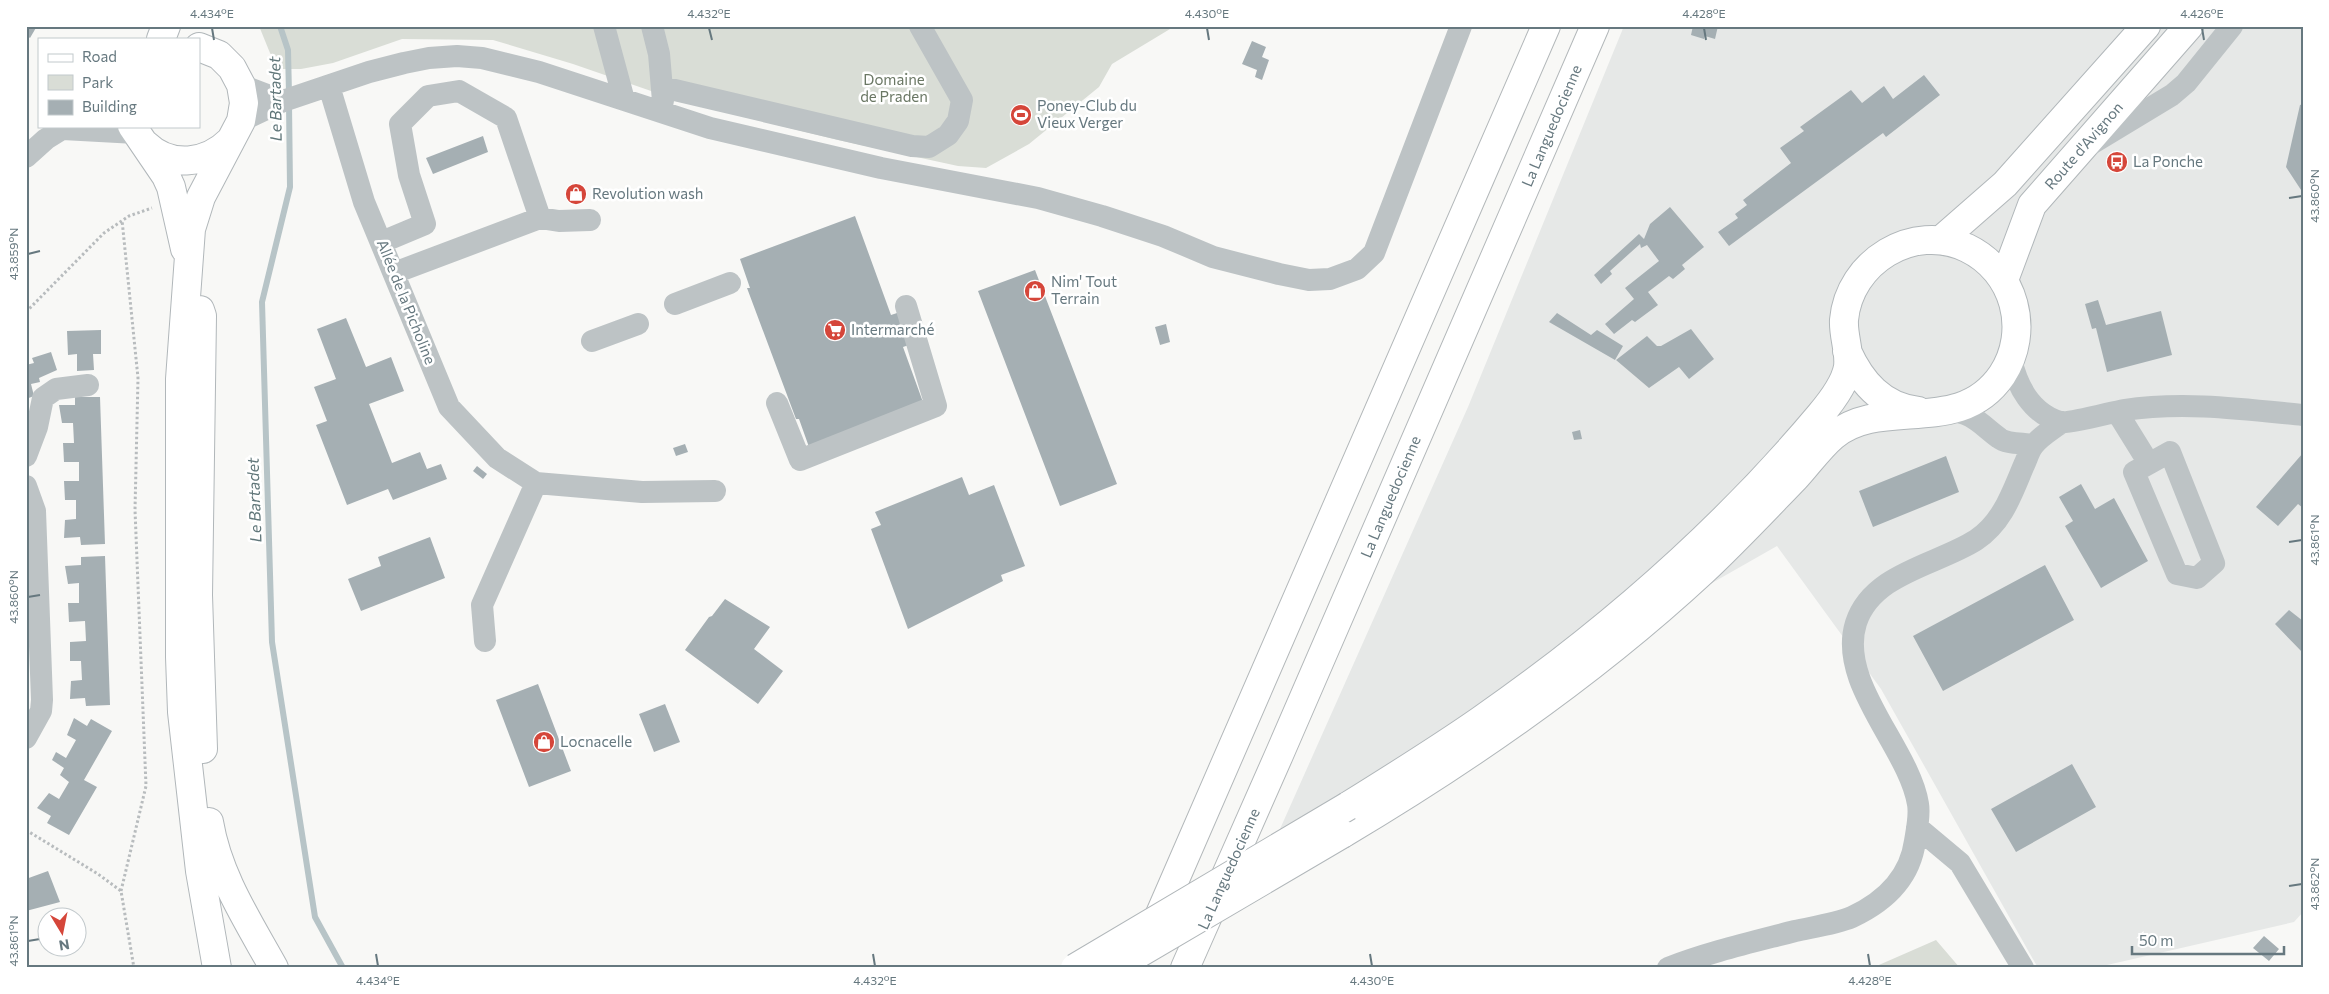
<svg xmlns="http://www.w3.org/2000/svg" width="2329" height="994" viewBox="0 0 2329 994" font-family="Commissioner,sans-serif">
<rect width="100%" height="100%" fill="#f8f8f6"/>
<path fill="#e6e8e7" d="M1624 26H2303V912L2294 922 2094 968H2038L1881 689 1777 546 1280 829 1468 407Z"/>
<path fill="#d9ddd6" d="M259 26H1175L1112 64 1099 87 1029 144 986 168 958 166 838 140 680 101 573 64 493 40 402 39 333 63 301 69H282L270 53Z
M1936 940 1960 968H1872Z"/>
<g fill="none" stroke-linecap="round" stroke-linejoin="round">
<path stroke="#b7c4c7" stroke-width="6" d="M280 26 288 50 289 94
M289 104 290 187 262 302 272 642 315 917 343 968"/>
</g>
<path fill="#a5afb3" d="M26 26H37L30 38 26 35Z
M1693 26H1718L1715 39 1705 36 1704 39 1691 35Z
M1252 41 1266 47 1262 57 1269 60 1262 80 1255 77 1257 70 1242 64Z
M1924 75 1940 95 1886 137 1883 133 1729 246 1718 232 1738 218 1735 214 1747 205 1743 200 1791 163 1780 148 1804 131 1800 127 1851 90 1862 103 1884 86 1893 99Z
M2303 104V193L2286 167 2300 105Z
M483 136 488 152 433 174 426 158Z
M1670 207 1704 247 1682 265 1685 269 1673 279 1669 276 1648 292 1658 305 1635 322 1632 320 1614 334 1605 324 1634 299 1625 288 1659 261 1647 245 1641 248 1640 244 1610 271 1612 274 1601 284 1594 275 1639 234 1644 239 1650 224Z
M855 216 891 315 900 312 912 344 903 347 924 405 809 447 799 419H796L747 288H750L740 259Z
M1035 270 1117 484 1060 506 978 291Z
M2098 300 2106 325 2161 311 2172 355 2107 372 2096 328 2092 329 2085 304Z
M1557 313 1591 335 1597 330 1623 346 1615 360 1549 322Z
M346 318 366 367 391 357 404 391 369 404 392 463 420 452 427 469 441 464 447 479 393 500 388 489 347 505 316 425 327 421 314 387 336 379 317 329Z
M1166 324 1170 342 1160 345 1155 327Z
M1691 329 1714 359 1689 379 1679 367 1649 388 1616 360 1647 336 1657 346H1661Z
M101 330V354H93L94 370 77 371V354L68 355 67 331Z
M51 352 57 370 39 378 40 382 31 384 34 396 26 399V365L34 363 32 358Z
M75 397H100L105 544 81 545 80 537 64 538 65 520 76 519V500H65L64 481H79V462H64L63 443H74L73 423H62L59 405H75Z
M1580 430 1582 439 1574 440 1572 432Z
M685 444 688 452 676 456 673 448Z
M2303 453V508L2298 504 2278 526 2256 507Z
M1946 456 1959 492 1873 527 1859 491Z
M477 466 487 474 483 479 473 471Z
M962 477 969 495 994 485 1025 566 1001 575 1003 581 908 629 871 529 881 525 875 512Z
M2081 484 2095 509 2114 498 2148 561 2101 588 2065 526 2073 521 2059 497Z
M430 537 445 578 361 611 348 579 381 566 378 557Z
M105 556 110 705 86 706 85 698 70 699 71 681 82 680 81 661H70V642L86 641 85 621 69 622 68 603H79V583L68 584 65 566 81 565V557Z
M2045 565 2074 620 1943 691 1913 636Z
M725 599 770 627 754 649 783 671 758 704 685 650 709 617 712 616Z
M2289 610 2303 621V653L2275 624Z
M538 684 571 771 529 787 496 700Z
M665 704 680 742 654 752 639 714Z
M74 718 87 726 91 719 112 731 84 780 97 787 69 835 47 823 51 816 37 808 49 793 59 799 69 782 60 775 64 768 52 760 56 752 66 758 76 740 67 735Z
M2072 764 2096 807 2016 852 1991 809Z
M48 871 60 902 26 911V879Z
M2264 936 2279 949 2269 961 2253 948Z"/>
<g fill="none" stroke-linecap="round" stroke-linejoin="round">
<g stroke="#b1b7ba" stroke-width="30">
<path id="major" d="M161 39 166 26
M199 47 219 55 232 68 241 85 244 103 241 121 201 197 191 229 180 379V657L182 712 200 871 217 968
M132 126 166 176 171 187 185 249
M145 144C171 169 207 164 231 140
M1941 240 2005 184 2146 26
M2004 280 2032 205 2189 26
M200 310 202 316 198 595 203 749
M1847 351C1861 382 1882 407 1918 411
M209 822C218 876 248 921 274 968
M1342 834C1470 758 1594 672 1703 571 1735 541 1765 509 1795 478 1808 464 1819 448 1833 436 1882 395 1959 438 2002 375 2031 331 2015 271 1967 248 1913 222 1849 262 1844 320 1843 336 1850 351 1848 367 1845 384 1831 402 1820 415 1722 532 1606 633 1481 720 1438 750 1393 778 1348 806"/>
</g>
<g stroke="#b3b8ba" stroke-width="30">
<path id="highway" d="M1153 930 1546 26
M1185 968 1279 755 1595 26"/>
</g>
<path stroke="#b8bcbe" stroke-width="3" stroke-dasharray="2.5 2.5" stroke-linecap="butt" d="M26 312 104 233 129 216 152 208
M26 830 98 874 121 891 134 968
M121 891 146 786 135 510 138 378 122 220"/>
<path stroke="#bdc3c5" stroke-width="22" d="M604 26 624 100
M652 26 659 54 663 101
M241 85 283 101 241 121
M329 86 364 202 449 407 497 458 536 483 642 492 715 491
M662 87 912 146 929 147 948 135 958 121 962 100 920 26
M283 101 369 72 404 63 429 58 457 56 482 58 539 72 710 128 881 168 1038 198 1102 216 1163 236 1213 257 1279 274 1309 280 1330 279 1357 269 1374 253 1461 26
M63 129 136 133
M2091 144 2172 95 2186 83 2232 26
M26 157 46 139 67 126
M382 242 425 224 409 175 400 124 428 96 459 91 506 118 540 218
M394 273 540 218 559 221 590 220
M675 304 730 283
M592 341 638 324
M2011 359C2017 386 2031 413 2060 422 2069 424 2112 412 2124 410 2184 401 2243 409 2303 415
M777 403 800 460 936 406 906 306
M1949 411C1973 412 1981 425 1999 438 2006 444 2024 443 2033 445
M2117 412 2148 462
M2170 452 2214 563 2197 578 2177 574 2134 472Z
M26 456 37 427 43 398 56 389 88 385
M26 486 35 511 42 700 41 711 26 738
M485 641 482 605 536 483
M1917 827 1960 863 2023 968
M1668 968C1709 952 1753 942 1795 931 1813 927 1835 924 1852 917 1884 902 1910 878 1915 841 1917 829 1920 815 1918 804 1909 748 1837 683 1856 623 1872 573 1937 565 1976 540 2003 522 2012 493 2024 465 2027 459 2029 451 2033 446 2039 437 2053 429 2062 422"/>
<use href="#major" stroke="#fff" stroke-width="28"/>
<use href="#highway" stroke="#fff" stroke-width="28"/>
<g stroke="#b1b7ba" stroke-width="30" stroke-linecap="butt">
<path id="major-bridge" d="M1075 968 1348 806
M1114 968 1342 834"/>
</g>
<use href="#major-bridge" stroke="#fff" stroke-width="28"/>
</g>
<path fill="none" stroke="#66787f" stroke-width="2" d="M212 28 214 40M709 28 712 40M1207 28 1209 40M1704 28 1706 40M2202 28 2204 40M2289 198 2302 196M28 254 40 251M2289 542 2302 540M28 597 40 595M2289 886 2302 884M28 941 40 939M376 954 378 966M873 954 875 966M1370 954 1372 966M1868 954 1870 966"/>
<defs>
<g id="stadium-disc" transform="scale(1.125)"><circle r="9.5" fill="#d5463a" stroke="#fff"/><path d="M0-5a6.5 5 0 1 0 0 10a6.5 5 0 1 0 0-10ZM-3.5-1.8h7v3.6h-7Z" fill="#fff"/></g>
<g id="bus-disc" transform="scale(1.125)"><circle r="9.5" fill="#d5463a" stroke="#fff"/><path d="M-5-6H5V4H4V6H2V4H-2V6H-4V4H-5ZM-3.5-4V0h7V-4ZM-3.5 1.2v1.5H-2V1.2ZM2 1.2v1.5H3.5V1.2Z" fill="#fff"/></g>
<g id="shop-disc" transform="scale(1.125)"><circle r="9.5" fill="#d5463a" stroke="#fff"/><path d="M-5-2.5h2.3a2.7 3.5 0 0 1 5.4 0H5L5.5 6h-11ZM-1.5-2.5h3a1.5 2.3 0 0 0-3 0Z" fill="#fff"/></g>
<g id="supermarket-disc" transform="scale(1.125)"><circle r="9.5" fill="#d5463a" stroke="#fff"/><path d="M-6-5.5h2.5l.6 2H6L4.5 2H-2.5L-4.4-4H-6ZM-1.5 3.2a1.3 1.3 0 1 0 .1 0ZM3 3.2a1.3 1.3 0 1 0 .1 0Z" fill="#fff"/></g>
</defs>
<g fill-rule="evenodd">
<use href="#stadium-disc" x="1021" y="115"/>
<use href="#bus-disc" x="2117" y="162"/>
<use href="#shop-disc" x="576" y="194"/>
<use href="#shop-disc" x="1035" y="291"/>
<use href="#supermarket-disc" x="835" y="330"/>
<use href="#shop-disc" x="544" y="742"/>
</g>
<g text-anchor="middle" stroke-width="5" stroke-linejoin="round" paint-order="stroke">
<g font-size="15" fill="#6a7764" stroke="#fff">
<text x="894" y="85">Domaine<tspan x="894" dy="17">de Praden</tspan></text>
</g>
<g font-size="15" fill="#66787f" stroke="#fff" text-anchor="start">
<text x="1037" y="111">Poney-Club du<tspan x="1037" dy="17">Vieux Verger</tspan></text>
<text x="2133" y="167">La Ponche</text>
<text x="592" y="199">Revolution wash</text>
<text x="1051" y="287">Nim' Tout<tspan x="1051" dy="17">Terrain</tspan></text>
<text x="851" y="335">Intermarché</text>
<text x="560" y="747">Locnacelle</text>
</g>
<g font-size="15" fill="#66787f" stroke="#fff">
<text transform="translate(1552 126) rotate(-67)" y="5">La Languedocienne</text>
<text transform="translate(2084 146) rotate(-49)" y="5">Route d'Avignon</text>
<text transform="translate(406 302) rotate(68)" y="5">Allée de la Picholine</text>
<text transform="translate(1391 497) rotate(-67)" y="5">La Languedocienne</text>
<text transform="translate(1229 869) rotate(-66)" y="5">La Languedocienne</text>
</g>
<g font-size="16" font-style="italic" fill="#607679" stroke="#fff">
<text transform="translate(275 99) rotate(-91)" y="6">Le Bartadet</text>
<text transform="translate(254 500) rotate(-92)" y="6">Le Bartadet</text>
</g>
</g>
<rect width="2329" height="994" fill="none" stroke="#ffffff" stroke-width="55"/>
<rect x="38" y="38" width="162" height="90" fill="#ffffff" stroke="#c2c9cc"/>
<rect x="48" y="54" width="25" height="8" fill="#ffffff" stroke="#c2c9cc"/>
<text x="82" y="62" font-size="15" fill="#66787f">Road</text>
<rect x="48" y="75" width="25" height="15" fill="#d9ddd6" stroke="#c2c9cc"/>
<text x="82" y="88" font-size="15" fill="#66787f">Park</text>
<rect x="48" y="100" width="25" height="15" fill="#a5afb3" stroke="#c2c9cc"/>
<text x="82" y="112" font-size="15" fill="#66787f">Building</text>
<g transform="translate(62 932) rotate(170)"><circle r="24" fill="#ffffff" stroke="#c2c9cc"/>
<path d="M0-4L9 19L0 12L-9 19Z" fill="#d5463a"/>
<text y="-8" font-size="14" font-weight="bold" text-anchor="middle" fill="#66787f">N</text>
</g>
<path d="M2132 946v8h152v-8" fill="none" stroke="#66787f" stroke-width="2.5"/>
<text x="2139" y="946" font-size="15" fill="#66787f" stroke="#ffffff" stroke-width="4" paint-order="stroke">50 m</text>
<rect x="28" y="28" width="2274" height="938" fill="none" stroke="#66787f" stroke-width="2"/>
<g font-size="12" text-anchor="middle" fill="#66787f">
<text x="212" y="18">4.434°E</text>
<text x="709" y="18">4.432°E</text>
<text x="1207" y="18">4.430°E</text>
<text x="1704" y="18">4.428°E</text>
<text x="2202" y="18">4.426°E</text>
<text transform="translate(2315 196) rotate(-90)" y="4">43.860°N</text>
<text transform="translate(14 254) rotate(-90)" y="4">43.859°N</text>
<text transform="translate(2315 540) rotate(-90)" y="4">43.861°N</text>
<text transform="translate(14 597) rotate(-90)" y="4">43.860°N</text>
<text transform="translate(2315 884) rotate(-90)" y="4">43.862°N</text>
<text transform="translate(14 941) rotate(-90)" y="4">43.861°N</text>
<text x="378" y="985">4.434°E</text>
<text x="875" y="985">4.432°E</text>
<text x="1372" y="985">4.430°E</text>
<text x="1870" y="985">4.428°E</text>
</g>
</svg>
